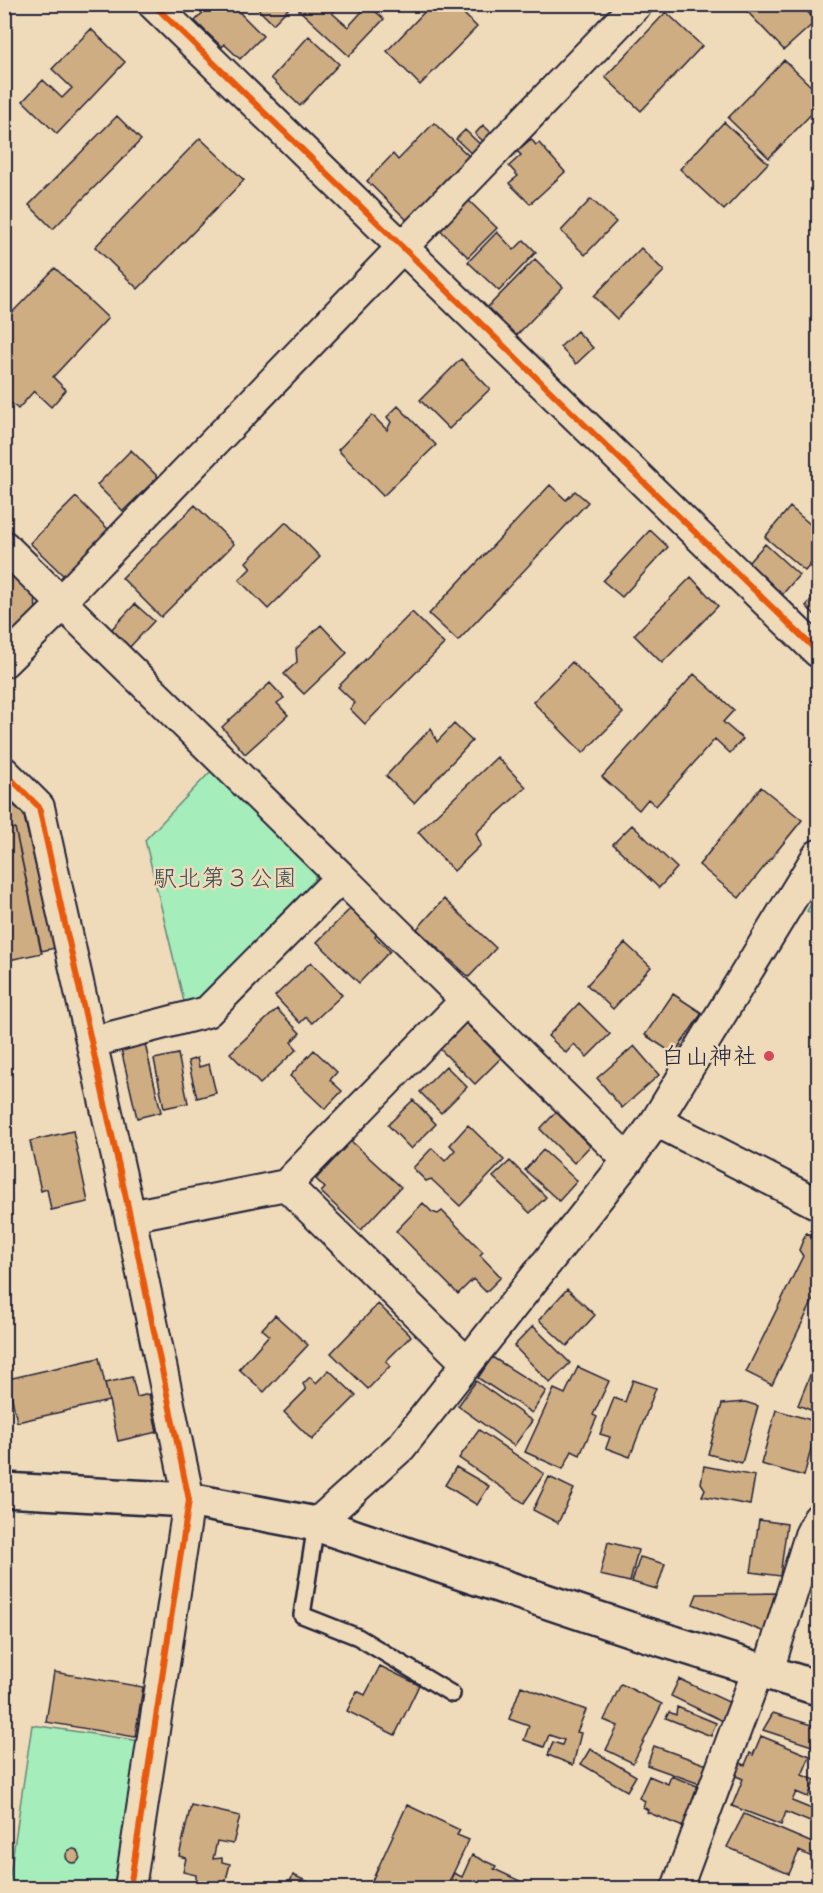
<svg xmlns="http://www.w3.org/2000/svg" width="823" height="1893" viewBox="0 0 823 1893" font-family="Mynerve,'Klee One',sans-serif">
<rect width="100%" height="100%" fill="#efdbb9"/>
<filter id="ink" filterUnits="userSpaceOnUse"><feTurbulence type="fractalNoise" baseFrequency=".0167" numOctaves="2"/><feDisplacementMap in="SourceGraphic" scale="12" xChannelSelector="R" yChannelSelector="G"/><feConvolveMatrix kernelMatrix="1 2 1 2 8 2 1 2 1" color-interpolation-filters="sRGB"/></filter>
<g filter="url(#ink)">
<path fill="#a5edbb" stroke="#64887b" stroke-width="1.5" d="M212 770 315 867V882L203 1002 185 1006 145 840Z
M818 893V917L807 911Z
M32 1725 140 1741 118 1888H8Z"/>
<path fill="#cfad82" stroke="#22223b" stroke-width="1.5" d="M211 4H231L263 36 240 59 224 44 222 47 195 21Z
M235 4H248L242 11Z
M257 4H293L273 24 255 6Z
M304 4H340L332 13 348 27 368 5 384 19 349 56 299 10Z
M432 4H454L477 27 420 85 387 51Z
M740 4H800L816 21 784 50Z
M666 12 702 46 641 111 605 77Z
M91 29 125 62 57 134 23 101 43 80 62 98 72 88 52 69Z
M309 36 339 64 300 106 271 78Z
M784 60 818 93V107L769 158 728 118Z
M117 116 141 140 53 229 29 205Z
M724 122 768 163 724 210 680 169Z
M434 123 472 159 410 223 367 181 393 154 398 160Z
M483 125 496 137 489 146 475 134Z
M465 130 486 150 477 159 456 139Z
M200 138 244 180 138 289 95 247Z
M531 139 536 145 539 143 565 172 530 204 509 183 518 176 509 166 521 155 517 151Z
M466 198 497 228 468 257 438 228Z
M591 199 616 222 585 255 561 231Z
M497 232 514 250 524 240 536 252 499 291 468 262Z
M641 248 664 271 617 319 594 296Z
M535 259 563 287 513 339 484 311Z
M55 268 108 318 53 377 66 390 51 407 34 391 18 409 4 397V321Z
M577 331 593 348 576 364 560 347Z
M461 359 490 389 449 429 420 400Z
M398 406 436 445 383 496 338 450 372 415 387 430 391 422 387 417Z
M131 450 158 477 123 511 97 485Z
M550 485 566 500 575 491 588 502 458 641 429 614Z
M76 497 112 533 67 579 30 543Z
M195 505 234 544 161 617 122 578Z
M790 507 818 531V555L805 571 765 537Z
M286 522 320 557 268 609 239 580 251 568 246 562Z
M650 530 668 547 622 597 603 581Z
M765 544 799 575 781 596 747 564Z
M4 561 35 592 36 615 4 645Z
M691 577 718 606 662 663 634 635Z
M818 592V618L806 606Z
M135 604 154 621 128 649 109 632Z
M412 612 444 644 365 724 350 709 355 703 338 687Z
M321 625 347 653 304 694 284 674 297 662 296 649Z
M572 662 623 713 583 753 533 702Z
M694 674 734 710 723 722 743 739 730 753 715 739 656 806 648 799 639 810 602 777Z
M270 683 284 698 277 703 288 715 245 754 222 727Z
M454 724 472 741 414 803 386 776 431 728 437 742Z
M497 757 526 787 476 833 481 845 454 871 418 832Z
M761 787 802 820 739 898 699 865Z
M4 799 23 812 55 948 41 951 15 828 4 830Z
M632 825 677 868 659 888 613 844Z
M15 828 42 953 4 961V830Z
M444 899 496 948 469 977 417 929Z
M351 908 377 932 375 937 390 951 359 983 317 942Z
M625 943 651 967 613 1009 587 985Z
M311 962 342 995 312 1023 306 1017 300 1023 275 996Z
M673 994 702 1013 674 1054 645 1035Z
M579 1003 610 1034 587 1057 574 1044 566 1053 548 1036Z
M277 1009 300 1033 291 1042 297 1049 260 1084 230 1053Z
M466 1023 501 1058 475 1084 440 1049Z
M145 1044 161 1112 137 1118 121 1049Z
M634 1046 659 1075 622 1108 597 1078Z
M314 1050 337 1072 330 1080 342 1091 325 1109 290 1076Z
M178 1054 188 1103 164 1108 154 1059Z
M197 1058 199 1067 209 1064 216 1093 197 1098 188 1061Z
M446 1066 467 1087 441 1113 420 1092Z
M413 1100 436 1124 411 1149 388 1125Z
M556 1112 590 1146 574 1163 540 1129Z
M468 1125 504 1160 460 1206 431 1179 426 1181 413 1168 432 1148 445 1161 455 1150 450 1145Z
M73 1131 88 1202 51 1210 47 1189 41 1191 30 1141Z
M351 1141 401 1187 361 1230 321 1192 325 1188 316 1179Z
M543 1150 577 1181 559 1201 525 1170Z
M510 1161 546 1197 530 1213 493 1177Z
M423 1203 432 1212 438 1214 442 1211 483 1252 480 1255 501 1277 486 1292 473 1279 458 1294 396 1231Z
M806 1233 818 1238V1290L772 1385 746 1372 803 1256 799 1250Z
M567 1289 595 1315 567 1346 539 1320Z
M378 1304 411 1336 386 1361 390 1366 368 1389 331 1353Z
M275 1315 308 1345 264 1392 239 1369 269 1335 262 1329Z
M533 1326 570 1363 550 1383 514 1346Z
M492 1357 546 1391 532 1413 478 1378Z
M99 1358 109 1401 17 1422 8 1379Z
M578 1367 609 1381 593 1415 597 1417 580 1455 572 1451 563 1469 525 1452 554 1389 565 1394Z
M813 1368 818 1370V1413L798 1405Z
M329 1370 356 1396 312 1440 284 1412 306 1390 303 1384 310 1377 316 1383Z
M132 1377 137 1397 149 1394 157 1432 118 1441 105 1383Z
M633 1380 656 1388 630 1457 606 1448 610 1437 600 1434 614 1398 625 1402Z
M476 1381 532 1421 514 1446 458 1406Z
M745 1402 758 1406 742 1463 708 1454 722 1404Z
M776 1410 818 1422 804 1476 761 1464Z
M479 1430 544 1474 524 1503 459 1458Z
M704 1466 755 1476 750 1505 702 1496 705 1489 701 1483Z
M456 1467 489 1486 477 1505 445 1485Z
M549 1477 574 1489 558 1523 533 1510Z
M759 1520 787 1524 780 1576 751 1572Z
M608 1542 638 1550 630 1582 600 1575Z
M640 1557 665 1564 657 1589 632 1582Z
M783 1593 767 1633 693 1604 697 1594Z
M380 1666 419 1685 395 1735 347 1711 357 1691 365 1695Z
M54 1672 143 1687 135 1737 46 1722Z
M679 1679 733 1704 725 1722 671 1696Z
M621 1684 662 1704 633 1763 606 1750 618 1726 604 1720Z
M521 1686 586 1710 577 1732 581 1733 573 1765 548 1755 553 1742 562 1745 564 1740 549 1735 544 1747 524 1740 529 1726 509 1719Z
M677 1707 716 1723 711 1736 666 1718 669 1712 676 1715Z
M773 1713 818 1727V1748L763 1730Z
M761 1736 810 1756 802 1775 815 1780 808 1797 796 1792 792 1801 814 1810 810 1822 786 1812 781 1825 732 1806 743 1779 729 1773 734 1760 745 1765 750 1753 753 1755Z
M654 1746 707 1765 700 1784 647 1765Z
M590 1749 636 1776 627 1791 581 1764Z
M649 1776 668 1784 671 1776 700 1787 683 1827 647 1812 648 1810 643 1807 645 1801 639 1798Z
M191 1805 240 1816 233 1844 217 1841 213 1859 222 1858V1862L230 1864 224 1887 196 1880V1875L183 1872 186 1858 179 1856Z
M407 1805 460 1830 457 1835 469 1840 446 1888H363L366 1882 371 1883Z
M744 1814 817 1845 812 1857 799 1851 789 1874 727 1847Z
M66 1856a7 7 0 1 1 14 0a7 7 0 1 1-14 0Z
M472 1855 496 1866 494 1869 535 1888H446L454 1873 462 1877Z
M293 1875 315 1885 313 1888H287Z"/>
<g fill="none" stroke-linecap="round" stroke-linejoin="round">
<g stroke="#22223b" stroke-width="20">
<path id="lane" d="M316 1524 302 1615 358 1637 452 1694"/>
</g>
<g stroke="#22223b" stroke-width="34">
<path id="street" d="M153 4 818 652
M4 546 341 877 207 1012 92 1042
M4 662 55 612 61 601 637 4
M4 772 39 807 130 1216 189 1500 130 1888
M341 877 628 1160
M656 1121 818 1204
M286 1185 467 1363
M130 1216 286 1185 465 1001
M316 1524 401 1447 628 1160 656 1121 818 855
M768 1671 810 1535 818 1519
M677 1888 759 1667"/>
</g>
<g stroke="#22223b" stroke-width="38">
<path id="secondary" d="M4 1490 189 1500 316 1524 632 1630 818 1688"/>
</g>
<use href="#lane" stroke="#efdbb9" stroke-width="15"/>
<use href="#street" stroke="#efdbb9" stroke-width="30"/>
<use href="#secondary" stroke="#efdbb9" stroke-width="33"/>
<g stroke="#efdbb9" stroke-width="10">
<path id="cycleway" d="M153 4 818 652
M4 772 39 807 130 1216 189 1500 130 1888"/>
</g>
<use href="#cycleway" stroke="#e8590c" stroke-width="6"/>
</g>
</g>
<circle fill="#d1495b" stroke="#efdbb9" stroke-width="2" cx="769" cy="1056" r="6"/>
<g text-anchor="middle" stroke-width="5" stroke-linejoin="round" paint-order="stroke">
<g font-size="24" fill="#3c4b55" stroke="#efdbb9">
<text x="225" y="886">駅北第３公園</text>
</g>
<g font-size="24" fill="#22223b" stroke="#efdbb9" text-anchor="end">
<text x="757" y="1064">白山神社</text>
</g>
</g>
<rect width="823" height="1893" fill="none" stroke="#efdbb9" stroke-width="24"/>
<rect x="12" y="12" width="799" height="1869" fill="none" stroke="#22223b" stroke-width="2" filter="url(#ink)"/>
</svg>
